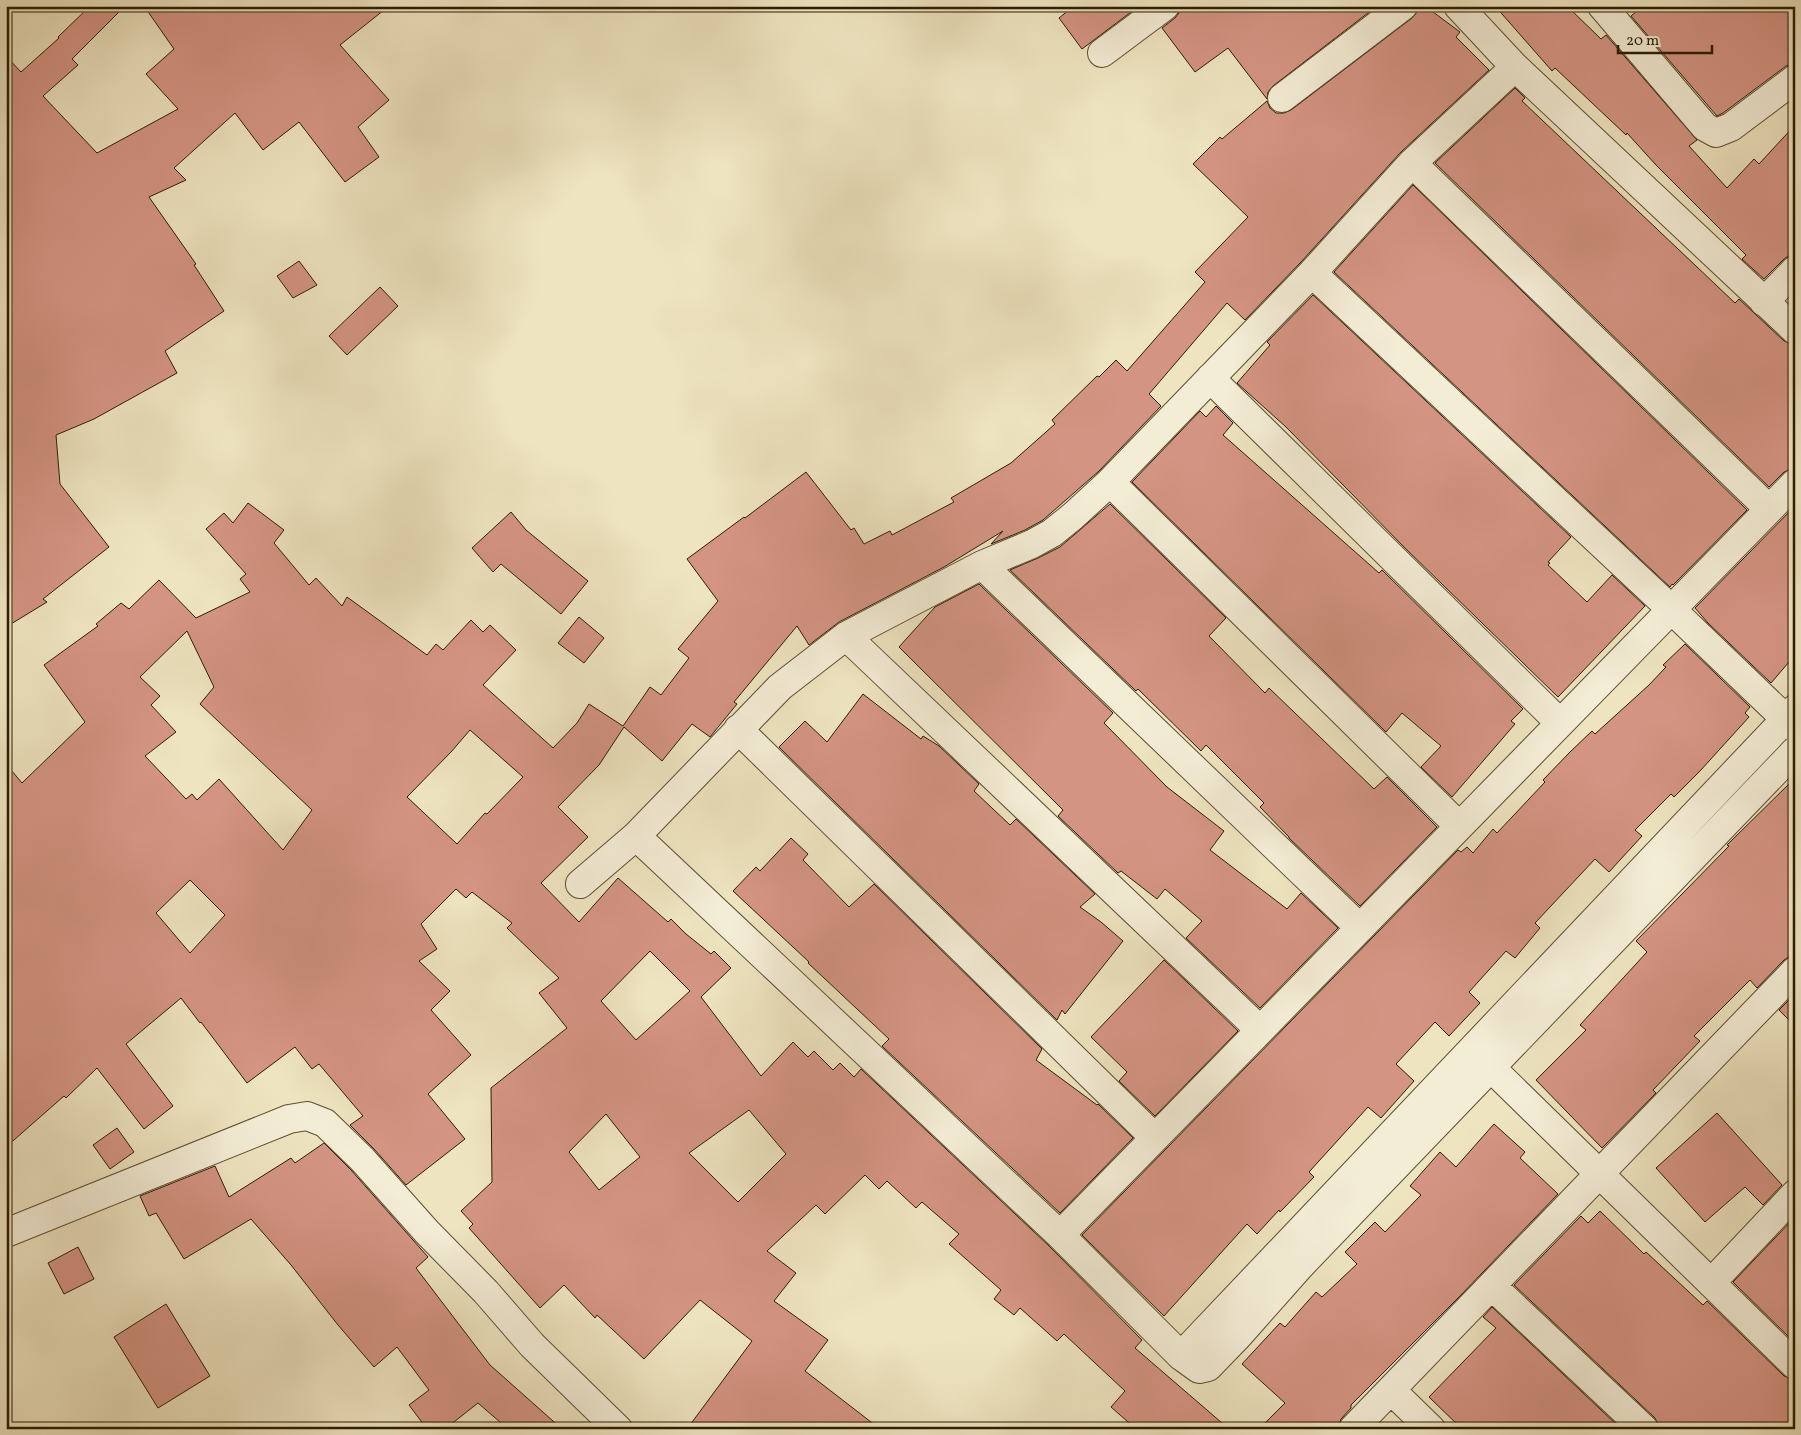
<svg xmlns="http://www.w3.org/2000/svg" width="1801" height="1435" viewBox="0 0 1801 1435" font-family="Vollkorn,serif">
<rect width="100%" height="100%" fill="#eee4c0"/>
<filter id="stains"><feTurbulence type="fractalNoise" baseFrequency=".004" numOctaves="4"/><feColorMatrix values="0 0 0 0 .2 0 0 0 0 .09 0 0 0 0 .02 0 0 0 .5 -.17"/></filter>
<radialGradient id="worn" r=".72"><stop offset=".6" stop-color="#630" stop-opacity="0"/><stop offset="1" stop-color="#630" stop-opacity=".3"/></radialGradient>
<path fill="#d49483" stroke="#2d1c03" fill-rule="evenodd" d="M90 6H125L72 59 78 65 43 96 97 153 178 109 146 74 174 49 144 6H389L340 45 389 100 358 127 379 157 345 182 299 122 263 150 235 113 174 168 186 180 149 197 196 264 194 265 224 311 165 351 177 373 94 419 56 435 60 484 109 547 43 599 47 602 6 627V56L21 72 59 38 58 37Z
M1074 6H1139L1082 49 1059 18Z
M1180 6H1377L1273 86 1268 92 1267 99 1228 48 1195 72 1162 28 1175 18 1179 13Z
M1418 6H1425L1460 32 1456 37 1489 70 1401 152 1301 262 1245 320 1227 303 1149 394 1161 406 1099 471 1043 520 1025 530 991 544 1003 531 944 567 839 622 809 645 797 626 734 702 737 704 710 737 692 724 662 761 624 727 599 765 558 807 588 837 541 883 579 922 618 878 668 922 671 919 686 934 711 954 714 951 731 968 701 997 761 1076 793 1042 808 1057 814 1051 833 1070 840 1063 854 1077 861 1069 1049 1246 1142 1340 1135 1348 1229 1429H1136L1111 1407 1125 1391 1064 1334 1057 1341 1020 1308 1014 1315 994 1299 1001 1290 949 1244 959 1234 922 1202 916 1208 887 1181 879 1189 865 1175 825 1214 816 1205 767 1251 796 1273 774 1301 828 1340 805 1371 880 1429H687L752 1341 700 1300 644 1359 597 1315 595 1318 564 1285 540 1308 469 1228 473 1224 461 1211 492 1182 491 1088 567 1028 539 993 559 978 507 928 512 923 472 892 466 898 456 889 421 924 437 949 419 961 450 991 431 1010 471 1055 428 1094 465 1139 406 1185 374 1149 350 1125 363 1116 319 1064 312 1069 295 1047 247 1083 201 1022 200 1023 181 998 126 1044 173 1106 144 1129 97 1068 66 1098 64 1096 6 1147V764L22 783 85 722 44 665 98 626 96 624 121 603 129 609 159 580 196 618 250 592 240 579 246 574 206 529 224 513 233 523 248 503 284 530 274 543 309 585 316 578 342 606 347 597 427 655 436 644 443 650 471 620 483 632 490 625 516 650 483 685 553 748 577 723 589 704 623 726 650 687 661 695 689 658 678 649 718 601 687 559 744 517 745 518 806 472 851 530 854 528 864 544 890 531 892 535 954 502 951 498 1011 463 1055 424 1052 420 1097 376 1099 377 1116 360 1127 371 1205 282 1195 272 1248 217 1193 164 1220 137 1222 139 1267 101 1270 108 1276 113H1284L1291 110 1412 18 1417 12ZM187 631 214 687 200 704 312 810 283 850 219 779 197 800 192 794 186 799 145 756 176 732 151 705 160 696 140 677ZM470 730 523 777 487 814 485 813 457 844 407 797 451 752ZM190 880 225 915 190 953 156 913ZM650 951 690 991 636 1040 601 1001ZM749 1110 786 1154 738 1202 689 1153ZM606 1114 640 1157 599 1190 569 1152Z
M1495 6H1567L1601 39 1606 35 1697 140 1689 146 1727 188 1754 159 1759 164 1795 125V255H1790L1784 259 1764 279 1742 259 1746 255 1656 165 1627 133 1626 135 1555 68 1552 71Z
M1643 6H1795V64L1786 66 1723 113 1717 116 1631 16Z
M1515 88 1525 98 1522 101 1735 303 1739 299 1784 341 1795 345V468L1784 472 1769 487 1435 163Z
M1413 185 1747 510 1673 585 1672 584 1670 587 1334 272Z
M299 261 317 285 293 298 277 276Z
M380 287 398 306 347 355 329 336Z
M1313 295 1571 537 1548 562 1550 563 1548 565 1587 602 1612 575 1645 606 1558 697 1404 547 1286 427 1237 383 1270 345 1267 342Z
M1216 406 1233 423 1223 435 1379 573 1382 570 1523 709 1511 721 1515 724 1452 797 1421 767 1441 746 1402 713 1386 732 1132 482 1200 411 1206 417Z
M1110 504 1226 618 1209 636 1265 693 1269 688 1374 789 1387 777 1437 827 1360 906 1289 838V837L1260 807 1264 803 1206 745 1201 751 1138 689 1136 691 1010 570 1038 558 1060 547Z
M1795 506V655L1771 683 1708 623 1695 608Z
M511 512 526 530 588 581 561 614 501 564 493 572 472 548Z
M979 584 1113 713 1104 723 1167 787 1224 831 1210 850 1287 909 1301 893 1338 928 1260 1008 1186 938 1202 921 1165 889 1157 899 1121 871 1118 873 1058 816 1063 810 899 647 935 607Z
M579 617 604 638 584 663 558 643Z
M1685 644 1750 707 1745 713 1749 717 1700 771 1674 797 1671 794 1635 830 1642 836 1609 872 1595 859 1535 923 1540 928 1515 958 1506 951 1469 992 1480 1003 1449 1036 1435 1022 1396 1064 1414 1081 1381 1118 1368 1107 1309 1172 1314 1177 1280 1212 1279 1210 1257 1234 1247 1224 1164 1316 1082 1235 1458 850 1461 852 1467 847 1473 853 1493 829 1497 833 1545 782 1543 780 1570 752 1592 731 1595 734 1649 685 1666 667 1663 665Z
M863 694 921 739 923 736 939 746 979 784 974 791 1010 825 1016 819 1095 894 1080 907 1101 922 1123 941 1065 1014 1062 1010 1057 1020 779 747 805 721 827 742Z
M1795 778V956H1790L1784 960 1757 988 1750 980 1694 1036 1700 1041 1653 1090 1656 1093 1602 1148 1536 1080 1586 1030 1580 1025 1647 952 1636 941 1729 846 1727 845Z
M791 838 808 854 803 860 849 907 874 884 1042 1049 1036 1060 1097 1105 1098 1104 1133 1138 1060 1213 882 1046 889 1039 808 963 809 962 733 891 756 867 760 871Z
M1164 960 1238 1031 1155 1116 1119 1081 1127 1072 1091 1037Z
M1795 994V1026L1779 1010Z
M1717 1113 1782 1185 1763 1205 1745 1187 1705 1222 1656 1168Z
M1494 1124 1525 1152 1520 1158 1558 1194 1460 1296 1351 1405V1408L1341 1419 1338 1429H1259L1285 1403 1242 1364 1280 1323 1285 1327 1316 1292 1322 1297 1357 1264 1345 1252 1375 1222 1385 1232 1421 1195 1410 1186 1440 1152 1456 1167Z
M117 1128 134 1152 110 1169 93 1145Z
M324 1143 351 1170 428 1257 416 1268 490 1365 562 1429H508L478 1403 445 1429H427L409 1405 429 1390 397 1347 374 1367 338 1325 291 1265 251 1219 184 1259 156 1213 149 1216 140 1196 215 1166 229 1197 291 1158 295 1163Z
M1600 1211 1644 1254 1646 1252 1703 1305 1707 1301 1784 1376 1795 1380V1429H1660L1655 1418 1514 1285 1581 1216 1588 1223Z
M1795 1217V1343L1733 1282Z
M78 1247 94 1279 64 1294 48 1263Z
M166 1304 210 1376 158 1408 114 1337Z
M1492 1307 1618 1426 1614 1429H1462L1429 1397 1496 1328 1483 1317Z"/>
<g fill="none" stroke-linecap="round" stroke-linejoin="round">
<g stroke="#5d4e32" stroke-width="30">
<path id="minor" d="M1458 6 1515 67 1795 330
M1602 6 1705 127 1716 133 1731 127 1795 79
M1102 53 1165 6
M1282 98 1403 6
M1412 163 1769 509
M1312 273 1671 609 1795 728
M1764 302 1795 270
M1210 378 1560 723
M1110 482 1459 826
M982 565 1360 928
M846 636 982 565 1032 544 1052 533 1073 516 1110 482 1312 273 1412 163 1515 67
M738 729 1155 1138
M636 836 1060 1235 1181 1356 1199 1369 1208 1367 1239 1335 1301 1265 1795 751
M580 884 636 836 780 687 846 636 1260 1030
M1478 1055 1795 1365
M6 1233 289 1119 307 1116 325 1123 362 1159 427 1232 486 1292 532 1345 618 1429
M1060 1235 1795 483
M1711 1283 1795 1194
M1492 1286 1644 1429
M1181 1356 1795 709
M1391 1390 1431 1429
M1353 1429 1795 971"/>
</g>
<use href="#minor" stroke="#f4edd6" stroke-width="28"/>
</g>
<rect width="1801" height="1435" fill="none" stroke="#eee4c0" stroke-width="25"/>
<rect x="8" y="8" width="1786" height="1420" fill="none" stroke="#2d1c03" stroke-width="2.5"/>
<rect x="12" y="12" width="1776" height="1410" fill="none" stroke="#2d1c03"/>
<path d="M1618 45v8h94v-8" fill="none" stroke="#2d1c03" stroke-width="2.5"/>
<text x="1626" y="45" font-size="15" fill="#2d1c03" stroke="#f4edd6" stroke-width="4" paint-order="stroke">20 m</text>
<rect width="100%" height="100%" filter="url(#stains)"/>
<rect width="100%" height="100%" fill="url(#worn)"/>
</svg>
